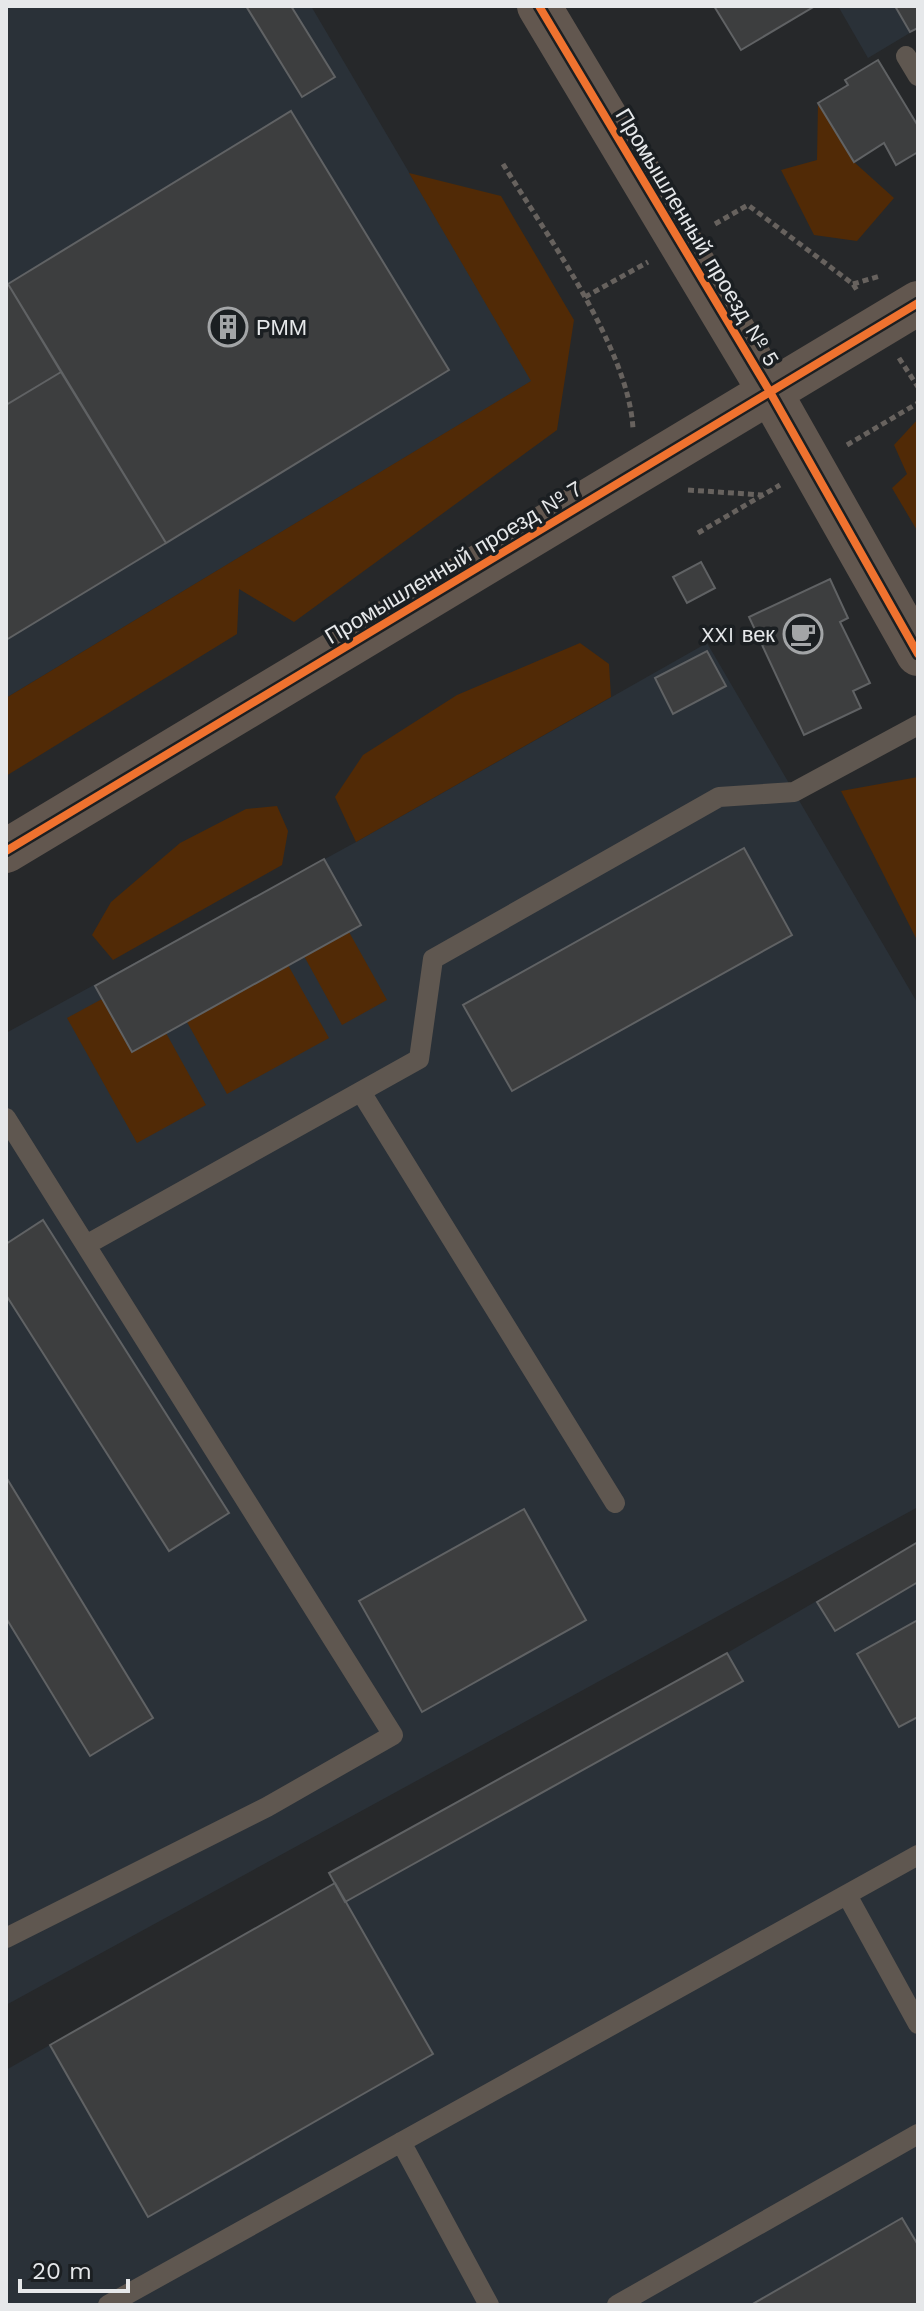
<svg xmlns="http://www.w3.org/2000/svg" width="924" height="2311" viewBox="0 0 924 2311" font-family="'Work Sans',sans-serif">
<rect width="100%" height="100%" fill="#26282a"/>
<path fill="#2a3138" d="M6 6H311L532 381 6 698Z
M838 6H918V28L868 58Z
M707 643 918 1004V1507L6 2005V1033L356 842Z
M918 1542V2305H6V2070L334 1883 329 1873 727 1653Z"/>
<path fill="#512a06" d="M818 103 854 162 894 198 857 241 814 235 781 170 817 160Z
M409 173 501 196 574 320 557 430 294 622 239 589 237 634 6 776V698L531 381Z
M918 419V532L892 488 907 474 894 445Z
M580 643 609 664 611 697 356 842 335 797 363 755 457 695Z
M918 777V942L841 791Z
M277 806 288 831 282 865 113 960 92 935 111 902 180 843 246 809Z
M349 932 387 1000 342 1025 304 956Z
M288 965 329 1038 227 1094 187 1022Z
M102 999 132 1052 166 1033 206 1105 137 1143 67 1018Z"/>
<path fill="#3d3e3f" stroke="#606264" stroke-width="2" d="M246 6H291L335 77 302 97Z
M714 6H815L741 50Z
M895 6H918V28L910 32Z
M878 60 918 126V152L896 165 884 143 854 162 818 103 848 85 845 80Z
M291 111 449 370 166 543 8 284Z
M8 284 61 372 6 405V285Z
M61 372 166 543 6 640V405Z
M701 562 715 588 687 603 673 577Z
M830 579 848 618 840 622 870 683 853 691 861 708 804 735 749 617Z
M707 651 726 686 673 714 655 678Z
M744 848 792 935 512 1091 463 1005Z
M324 859 361 925 132 1052 95 986Z
M43 1220 229 1513 169 1551 6 1295V1244Z
M6 1477 153 1718 90 1756 6 1618Z
M524 1509 586 1620 422 1712 359 1601Z
M918 1542V1582L835 1631 817 1602Z
M918 1620V1717L899 1727 857 1654Z
M727 1653 743 1681 345 1902 329 1873Z
M335 1883 433 2054 148 2217 50 2045Z
M902 2218 918 2245V2305H751Z"/>
<g fill="none" stroke-linecap="round" stroke-linejoin="round">
<path stroke="#67625e" stroke-width="5" stroke-dasharray="6 4" stroke-linecap="butt" d="M503 164C546 234 629 349 633 429
M715 224 748 205 853 284 858 292
M853 284 880 276
M585 297 648 262
M899 358 918 387
M847 445 918 403
M688 490 763 495
M698 533 780 485"/>
<path stroke="#5f5750" stroke-width="20" d="M906 56 918 76
M361 1092 615 1503
M6 1118 393 1735 267 1807 6 1938
M86 1245 419 1059 433 959 719 797 794 792 918 725
M847 1895 918 2024
M401 2142 489 2305
M108 2305 918 1855
M617 2305 918 2134"/>
<path stroke="#62574f" stroke-width="44" d="M539 6 770 392 918 654
M6 851 918 303"/>
<g stroke="#1b1f22" stroke-width="13">
<path id="cycleway" d="M539 6 770 392 918 654
M6 851 918 303"/>
</g>
<use href="#cycleway" stroke="#ef722f" stroke-width="8"/>
</g>
<defs>
<g id="building-ring" transform="scale(2)"><circle r="9.5" fill="#1b1f22" stroke="#a3a5a7" stroke-width="1.5"/><path d="M-4-6H4V6H1V3H-1V6H-4ZM-2.5-4.3h1.7v1.8h-1.7ZM.8-4.3h1.7v1.8H.8ZM-2.5-1h1.7V.8h-1.7ZM.8-1h1.7V.8H.8Z" fill="#a3a5a7"/></g>
<g id="cafe-ring" transform="scale(2)"><circle r="9.5" fill="#1b1f22" stroke="#a3a5a7" stroke-width="1.5"/><path d="M-5.5-4.5H6V0H3Q3 3.5 0 3.5H-2.5Q-5.5 3.5-5.5 0ZM3-3.2v2h1.7v-2ZM-6 4.5H4V6H-6Z" fill="#a3a5a7"/></g>
</defs>
<g fill-rule="evenodd">
<use href="#building-ring" x="228" y="327"/>
<use href="#cafe-ring" x="803" y="634"/>
</g>
<g text-anchor="middle" stroke-width="7" stroke-linejoin="round" paint-order="stroke">
<g font-size="22" fill="#e6e8ea" stroke="#1b1f22">
<text transform="translate(698 237) rotate(59)" y="8">Промышленный проезд № 5</text>
<text transform="translate(453 562) rotate(-31)" y="8">Промышленный проезд № 7</text>
</g>
<g font-size="22" fill="#e6e8ea" stroke="#1b1f22" text-anchor="start">
<text x="256" y="335">РММ</text>
<text x="775" y="642" text-anchor="end">XXI век</text>
</g>
</g>
<rect width="924" height="2311" fill="none" stroke="#e6e8ea" stroke-width="16"/>
<path d="M20 2279v12h108v-12" fill="none" stroke="#e6e8ea" stroke-width="4"/>
<text x="32" y="2279" font-size="24" fill="#e6e8ea" stroke="#1b1f22" stroke-width="6" paint-order="stroke">20 m</text>
</svg>
